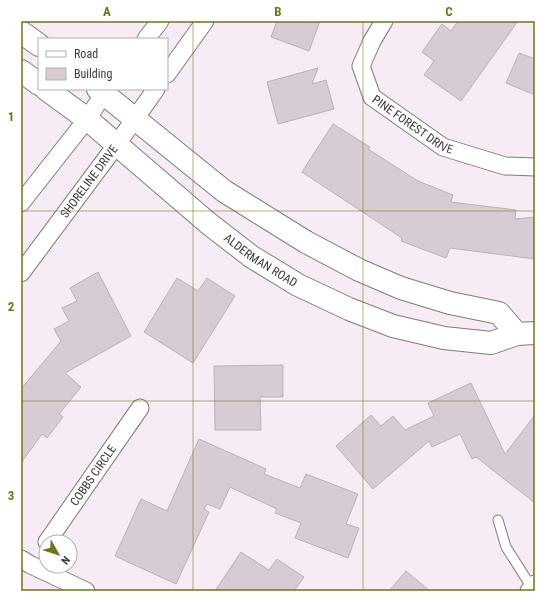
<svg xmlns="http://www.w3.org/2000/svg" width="556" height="612" viewBox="0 0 556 612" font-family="'Roboto Condensed',sans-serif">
<rect width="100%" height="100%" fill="#f7ecf5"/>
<path fill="#d7ccd4" stroke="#bcb1b9" d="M277 21H320L309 51 271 37Z
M458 21H518L461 101 424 75 434 61 422 52 442 24 451 31Z
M519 53 535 59V95L506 83Z
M318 68 312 84 326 80 334 109 278 124 267 82Z
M333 124 370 147 368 149 418 181 453 195 451 202 516 210 515 219 535 217V259L450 248 446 258 401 241 402 238 302 172Z
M98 272 131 336 65 373 81 387 59 414 63 417 47 438 42 434 21 463V389L61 341 54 329 69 321 62 308 77 301 70 288Z
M177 278 198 291 207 278 235 296 193 363 144 332Z
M283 365V397H260L261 430H215L214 366Z
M471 383 505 454 535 415V503L476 457 472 459 460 434 432 447 429 441 373 489 336 446 371 415 381 426 393 416 405 430 434 416 428 403Z
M199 439 266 469 264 474 300 488 306 474 358 494 346 524 359 528 348 558 295 538 301 523 275 513 277 509 230 487 220 509 207 504 204 509 209 512 176 584 115 556 141 499 167 511Z
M241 552 269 570 277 559 304 577 294 591H215Z
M406 571 430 591H389Z"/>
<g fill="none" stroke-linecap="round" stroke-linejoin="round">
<g stroke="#837980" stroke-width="11">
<path id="lane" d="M498 520 506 547 532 588"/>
</g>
<g stroke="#837980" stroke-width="19">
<g id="street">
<path id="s1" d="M384 21 372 41 361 66 372 97 443 147 505 166 535 167"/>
<path d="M146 39 160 21"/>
<path d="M167 74 205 21"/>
<path d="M21 203 87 119 107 89"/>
<path id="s2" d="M21 273 117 144 156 89"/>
<path id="s3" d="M47 542 140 408"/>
<path d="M21 559 31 565 86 591"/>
<path d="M529 591 535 584"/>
</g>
</g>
<g stroke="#837980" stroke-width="24">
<g id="secondary">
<path d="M21 32 39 45"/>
<path d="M21 71 39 84"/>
<path id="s4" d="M46 89 87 119 208 223 252 257 298 285 349 309 393 326 444 338 491 343 517 334 535 333"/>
<path d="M98 89 224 191 306 242 359 270 401 288 450 303 499 313 517 334"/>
</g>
</g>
<use href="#lane" stroke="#fff" stroke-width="9"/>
<use href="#street" stroke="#fff" stroke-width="17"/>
<use href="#secondary" stroke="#fff" stroke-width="22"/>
</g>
<path fill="none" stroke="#737317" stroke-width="1" stroke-opacity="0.55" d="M193 21V591M363 21V591M21 211H535M21 401H535"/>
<g text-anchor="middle" stroke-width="4" stroke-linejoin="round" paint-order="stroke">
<g font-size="12" fill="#3c383b" stroke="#fff">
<text dy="4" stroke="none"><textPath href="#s1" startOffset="133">PINE FOREST DRIVE</textPath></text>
<text dy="4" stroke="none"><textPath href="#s2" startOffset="114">SHORELINE DRIVE</textPath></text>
<text dy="4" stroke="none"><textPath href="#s4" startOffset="275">ALDERMAN ROAD</textPath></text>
<text dy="4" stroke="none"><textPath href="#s3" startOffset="81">COBBS CIRCLE</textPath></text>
</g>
</g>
<rect width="556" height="612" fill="none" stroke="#ffffff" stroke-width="44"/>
<rect x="38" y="38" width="130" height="52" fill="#ffffff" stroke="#b1afb1"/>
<rect x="46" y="51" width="20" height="6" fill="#ffffff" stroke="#b1afb1"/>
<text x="74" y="58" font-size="12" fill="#3c383b">Road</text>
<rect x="46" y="68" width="20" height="12" fill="#d7ccd4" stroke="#b1afb1"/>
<text x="74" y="78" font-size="12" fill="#3c383b">Building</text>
<g transform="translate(58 554) rotate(129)"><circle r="19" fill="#ffffff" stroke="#b1afb1"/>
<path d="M0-3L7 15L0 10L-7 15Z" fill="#737317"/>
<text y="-6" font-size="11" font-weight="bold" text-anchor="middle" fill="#3c383b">N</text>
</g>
<rect x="22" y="22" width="512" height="568" fill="none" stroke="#737317" stroke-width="1.5"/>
<g font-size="13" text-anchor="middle" font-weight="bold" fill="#737317">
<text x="107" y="16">A</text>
<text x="278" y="16">B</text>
<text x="449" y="16">C</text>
<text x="11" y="121">1</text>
<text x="11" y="311">2</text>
<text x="11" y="500">3</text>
</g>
</svg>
